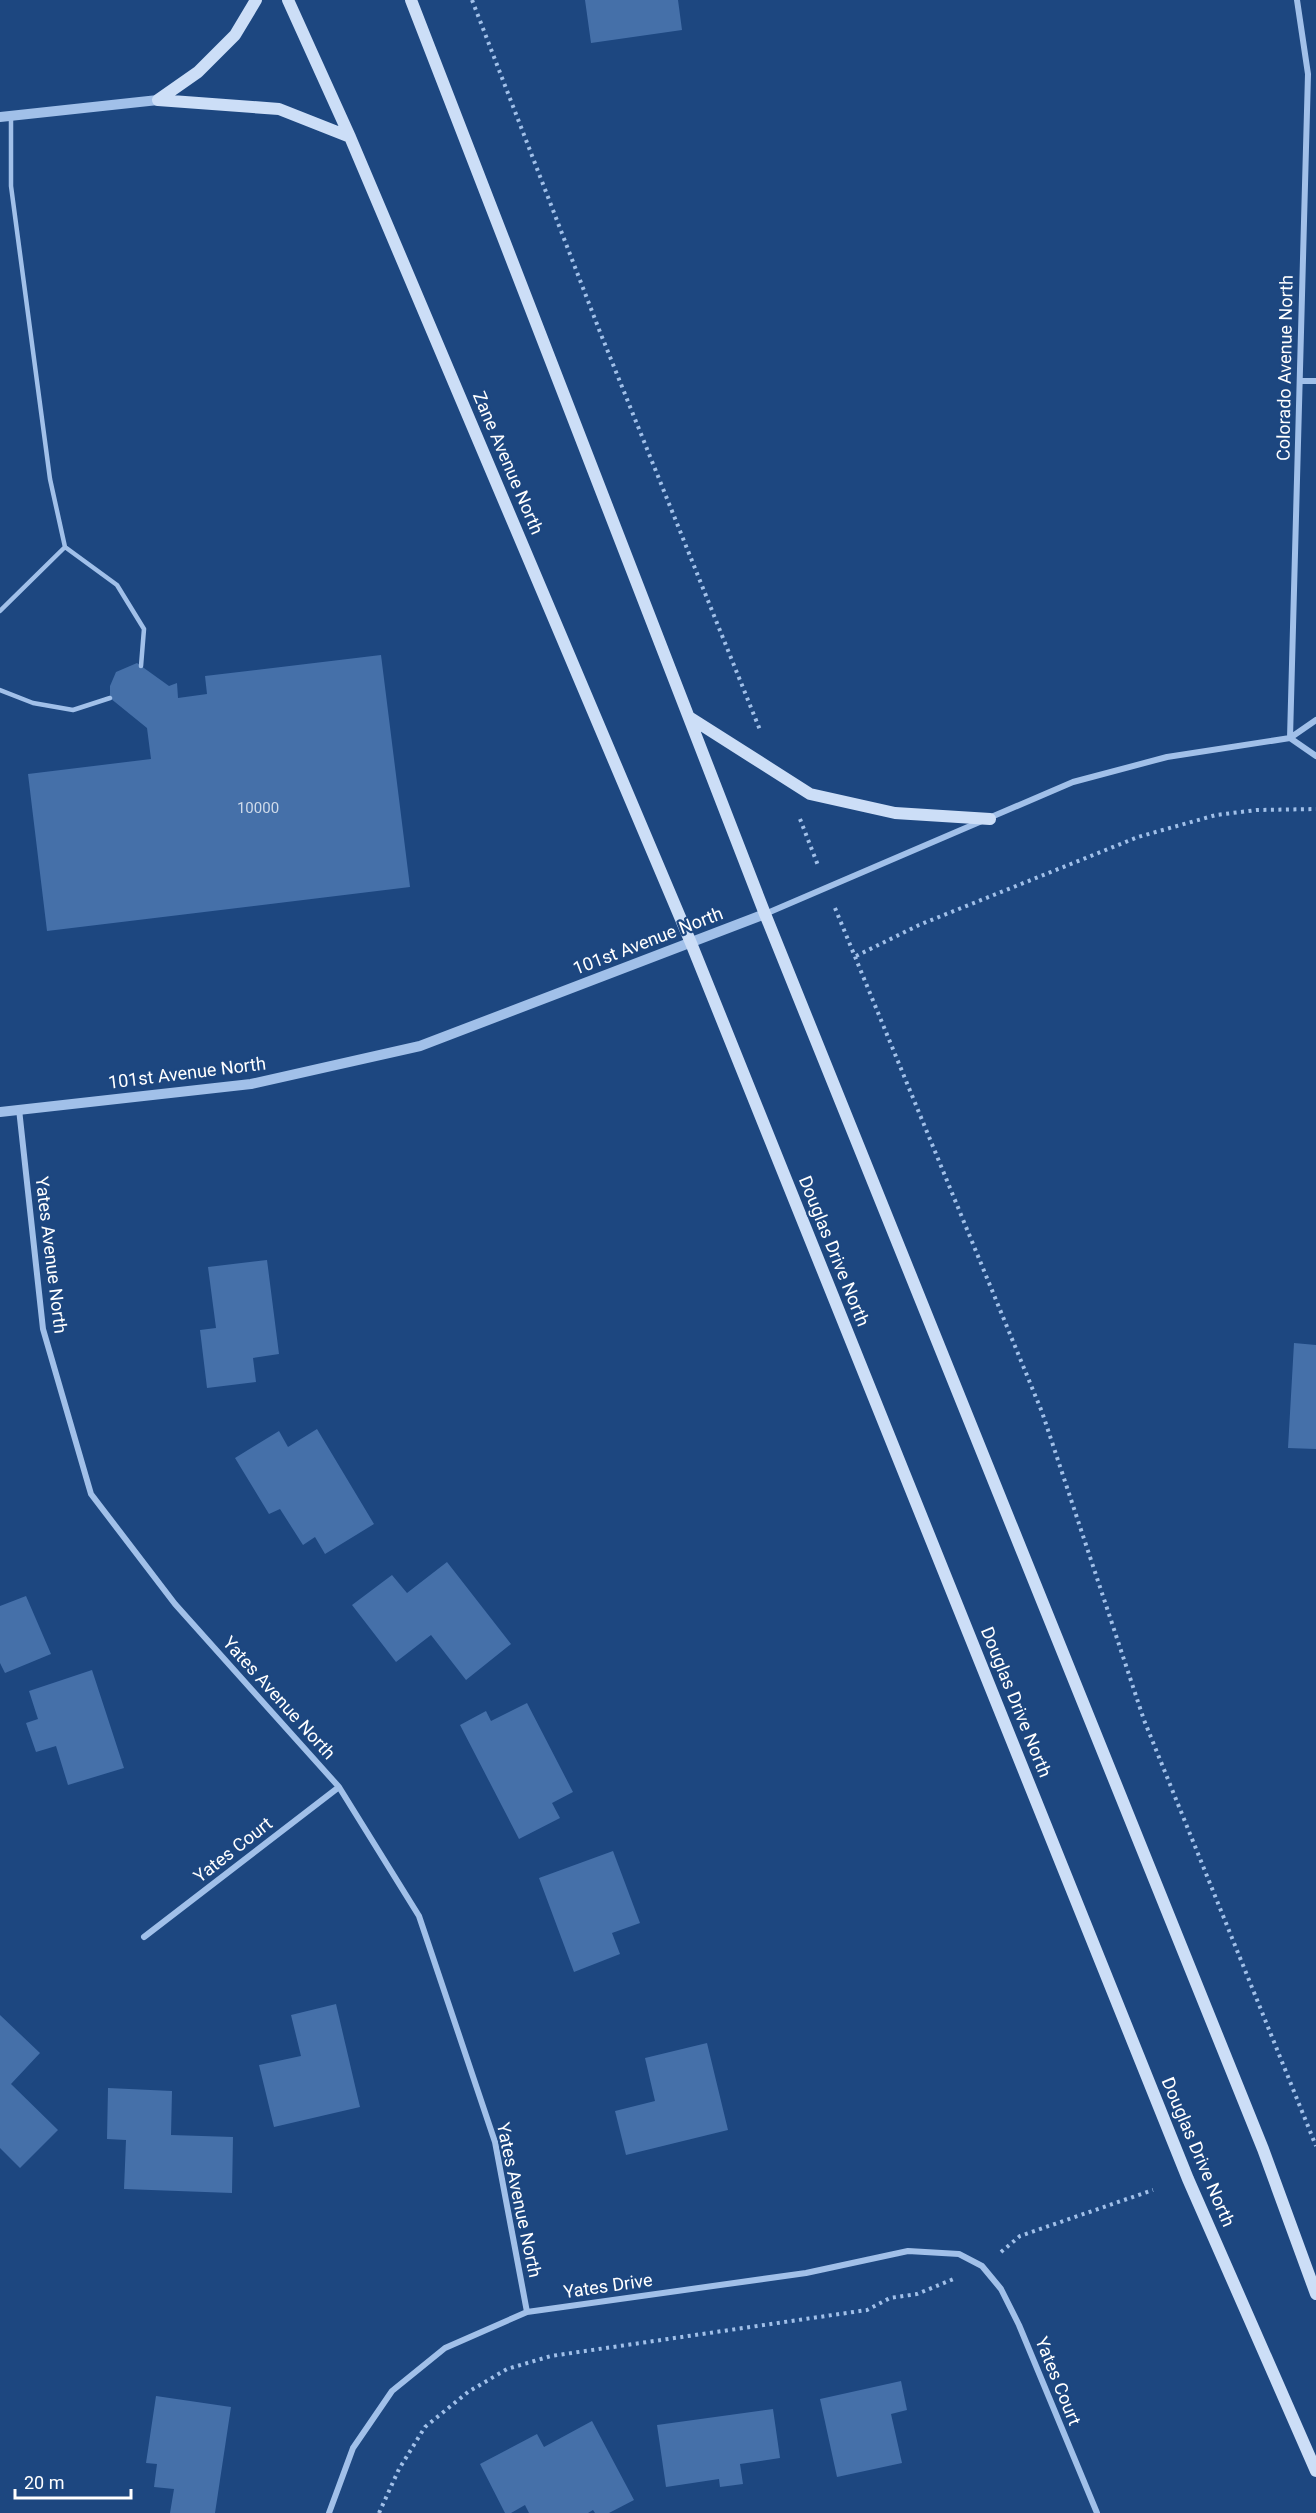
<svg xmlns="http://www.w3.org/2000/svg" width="1316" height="2513" viewBox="0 0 1316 2513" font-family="Roboto,sans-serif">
<rect width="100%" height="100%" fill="#1d4780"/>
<path fill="#4570a9" d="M585 0H678L682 30 591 43Z
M381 655 410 887 47 931 28 774 151 759 147 728 110 698V686L116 672 137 663 169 686 177 683 178 698 207 694 205 676Z
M267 1260 279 1354 253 1358 256 1382 207 1388 200 1330 216 1328 208 1267Z
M1294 1343 1316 1345V1449L1288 1448Z
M317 1429 374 1524 325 1554 315 1537 303 1545 280 1509 269 1514 235 1458 279 1431 288 1447Z
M447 1562 511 1644 466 1680 431 1635 396 1662 352 1605 392 1575 407 1593Z
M26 1596 51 1654 5 1673 0 1663V1606Z
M92 1670 124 1768 68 1785 56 1746 36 1752 26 1723 38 1719 29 1691Z
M527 1703 573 1792 552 1803 560 1818 519 1839 460 1725 486 1711 491 1721Z
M613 1851 640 1923 612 1933 620 1954 574 1972 539 1878Z
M336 2004 360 2107 274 2127 259 2065 301 2056 291 2015Z
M0 2015 40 2053 11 2084 58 2130 20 2168 0 2148Z
M707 2043 728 2130 626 2155 615 2111 655 2101 645 2058Z
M108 2088 172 2091 171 2135 233 2137 232 2193 124 2189 126 2140 107 2139Z
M901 2381 907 2410 891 2414 902 2463 837 2477 820 2399Z
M156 2396 231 2407 215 2513H170L174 2489 154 2487 157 2464 146 2463Z
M773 2409 780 2458 740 2464 743 2484 720 2487 719 2479 666 2487 657 2425Z
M592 2421 634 2500 609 2513H595L593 2510 588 2513H529L525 2505 511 2513H505L480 2464 537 2434 544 2447Z"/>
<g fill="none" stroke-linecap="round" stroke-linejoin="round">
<path stroke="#a1c0e9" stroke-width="4" stroke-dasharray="3 4.5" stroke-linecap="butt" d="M472 0 600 332 760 730
M800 819 819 868
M835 908 1042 1412 1144 1720 1316 2146
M856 956 919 925 1138 837 1216 815 1257 810 1316 809
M1001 2252 1020 2236 1153 2190
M379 2513 399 2469 425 2427 468 2392 507 2369 551 2356 867 2310 890 2298 917 2294 956 2278"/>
<path stroke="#a1c0e9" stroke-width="4.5" d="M65 547 117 585 144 629 141 666
M0 611 65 547 50 479 11 186V116
M0 690 33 703 73 710 110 698"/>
<path stroke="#a1c0e9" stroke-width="6" d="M1300 381H1316
M1290 738 1308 74 1297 0
M1290 738 1316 756
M765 914 1073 782 1167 757 1290 738 1316 720
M19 1109 43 1329 91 1494 175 1604 339 1787 419 1916 495 2142 527 2312
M144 1937 339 1787
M329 2513 353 2448 392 2391 445 2348 527 2312 806 2273 908 2251 959 2254 982 2266 1001 2289 1019 2325 1097 2513"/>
<path stroke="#a1c0e9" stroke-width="10" d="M0 117 158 100
M0 1112 251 1084 420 1046 765 914"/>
<path stroke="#ccdef7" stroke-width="12" d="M288 0 350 137 691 943 1188 2179 1316 2471
M411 0 765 914 1263 2149 1316 2294
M158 100 279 109 350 137
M158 100 198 72 235 35 256 0
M689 717 810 794 895 813 990 819"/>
</g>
<g text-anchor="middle" stroke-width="4.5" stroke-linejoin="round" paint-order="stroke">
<g font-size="15" fill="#d0dbea">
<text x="258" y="813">10000</text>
</g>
<g font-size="18" fill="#fff" stroke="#1d4780">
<text transform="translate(1285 368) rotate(-89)" y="6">Colorado Avenue North</text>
<text transform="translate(508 463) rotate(67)" y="6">Zane Avenue North</text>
<text transform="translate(648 941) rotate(-21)" y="6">101st Avenue North</text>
<text transform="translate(187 1073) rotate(-7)" y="6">101st Avenue North</text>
<text transform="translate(834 1251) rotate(68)" y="6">Douglas Drive North</text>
<text transform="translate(51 1255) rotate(83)" y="6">Yates Avenue North</text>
<text transform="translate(279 1698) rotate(48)" y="6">Yates Avenue North</text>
<text transform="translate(1016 1702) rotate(68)" y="6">Douglas Drive North</text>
<text transform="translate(233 1850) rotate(-38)" y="6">Yates Court</text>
<text transform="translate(1198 2152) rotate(67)" y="6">Douglas Drive North</text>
<text transform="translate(519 2200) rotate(78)" y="6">Yates Avenue North</text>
<text transform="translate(608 2286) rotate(-8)" y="6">Yates Drive</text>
<text transform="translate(1058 2381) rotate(68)" y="6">Yates Court</text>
</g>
</g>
<path d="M15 2489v9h116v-9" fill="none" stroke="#ffffff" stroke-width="3"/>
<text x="24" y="2489" font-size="18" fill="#ffffff" stroke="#1d4780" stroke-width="4.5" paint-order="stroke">20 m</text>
</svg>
